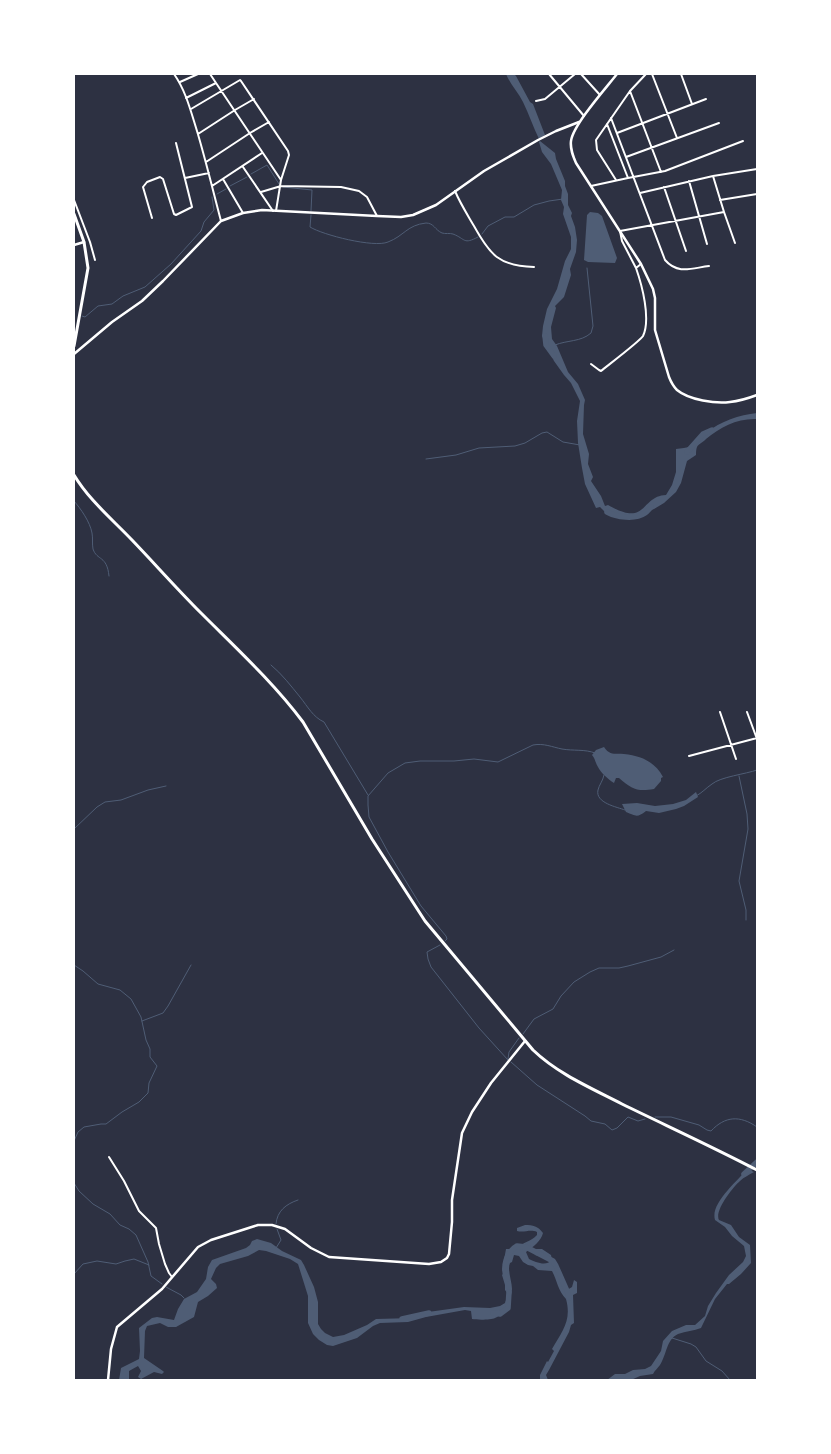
<svg xmlns="http://www.w3.org/2000/svg" width="831" height="1454" viewBox="0 0 831 1454" font-family="'Crimson Pro',serif">
<rect width="100%" height="100%" fill="#2d3142"/>
<path fill="#4f5d75" d="M506 74H514L516 76 530 102 533 104 545 135 539 139C533 127 529 114 523 102 518 92 510 84 506 74Z
M540 141 555 153 556 159 565 181V186L568 194V205L572 213 571 216 575 227 577 240 576 252 570 269 571 275 564 297 555 306 556 308 551 327 552 339 557 346 568 372 578 384 585 400 584 405 583 434 589 454 588 464 593 477 591 481 601 496 605 506 608 505C648 528 640 496 666 495L672 485 676 472V449C681 448 687 448 691 446 697 444 701 437 706 433 721 421 739 415 757 413V419C738 418 720 427 706 439 704 442 698 444 697 447 696 450 696 452 696 455L687 461 681 483 676 492 664 503 654 509 633 518 607 514 600 507 596 508 585 484 582 468 578 443 577 421 580 401 571 383 564 375 554 361 542 336 543 326 547 309 557 289 565 261 571 249V237L563 214 564 207 561 200 562 190 551 164 542 152 539 142Z
M590 212 598 213 602 216 617 258 615 263 588 262 584 260 587 215Z
M604 747C610 756 615 753 624 754 642 756 655 762 663 777L661 778V781L654 789C637 792 632 789 619 778H616L614 783C608 779 601 773 598 767 595 762 595 758 592 755L596 750Z
M696 792 698 797 684 806 676 809 659 813 646 811C637 818 636 816 626 812L622 804 637 803 655 806 673 804 686 800Z
M747 1169 754 1172C749 1175 744 1177 740 1181 733 1187 714 1211 719 1220L731 1225 739 1237 750 1245 751 1263 741 1274 729 1284H727L715 1299 701 1328C694 1331 686 1331 678 1334 666 1340 667 1354 660 1365 658 1368 655 1370 653 1374L640 1376 631 1380H607L615 1374H625L633 1370 645 1369 651 1366 661 1351 663 1341 672 1331 686 1325H695L705 1316 708 1306 716 1293 729 1275 743 1262 746 1256 744 1246 732 1236 725 1227 715 1220C710 1203 738 1181 747 1169Z
M525 1225C533 1225 538 1226 543 1233 541 1241 533 1247 526 1252L529 1259C535 1262 547 1267 551 1260L548 1256 542 1257 535 1255 534 1252 535 1249H542L551 1255 553 1264 562 1284 567 1290 572 1287 574 1280 577 1282V1293L573 1295 574 1323 571 1325 569 1332 549 1370 546 1375 548 1380H540V1375L547 1361 548 1362 554 1351 552 1349C562 1331 572 1321 566 1299 558 1291 557 1280 552 1271L538 1270 533 1266 528 1265 523 1262 519 1256 514 1255 512 1262 510 1263C507 1270 512 1281 512 1289 512 1298 503 1315 495 1318 491 1320 477 1320 472 1319L471 1311 465 1310 426 1317 408 1322 380 1323 373 1326 357 1338 333 1346 327 1345 319 1340 313 1334 308 1323V1296L298 1264 290 1259 266 1251 259 1250 248 1256 220 1264 216 1268 211 1279 216 1284 217 1288 208 1296 198 1302 194 1317 176 1327H168L160 1323 147 1326 145 1331 144 1358 163 1371 164 1372 162 1374 154 1372 141 1379 138 1377 141 1371 138 1366 129 1371V1380H119L121 1368 139 1359 140 1351 139 1328 152 1318 157 1317 174 1320 178 1309 184 1299 197 1292 206 1279 208 1267 212 1260 246 1248 250 1245 252 1241 257 1239 271 1243 282 1251 301 1260 304 1265 314 1287 318 1302V1324L321 1329 325 1333 333 1337 344 1335 367 1325 376 1319 413 1318 428 1312 464 1307 490 1308 500 1306 505 1303 508 1294 505 1290V1285L502 1275 505 1272 504 1260 506 1249H517C523 1241 531 1242 537 1235V1232C530 1229 524 1233 517 1231V1228Z"/>
<g fill="none" stroke-linecap="round" stroke-linejoin="round">
<path stroke="#4f5d75" stroke-width="1" d="M251 174 267 165 279 184
M230 186 247 177
M283 187 312 190 311 211
M217 194 226 189
M311 215 310 227C323 235 374 248 388 242 404 236 407 225 426 223 434 223 435 230 442 233 445 234 450 233 453 234 466 239 463 245 478 237
M482 234 488 226 505 217H514L534 205 549 201 563 199
M82 316 85 317 98 306 112 304 123 296 145 287 171 264 201 231 204 222 214 210 212 197
M555 345C567 340 581 342 591 333L593 326 587 268
M426 459 456 455 479 448 515 446 525 443 542 433 547 432 563 442 580 445
M74 501C81 509 90 522 92 533 93 538 92 544 93 549 97 561 107 555 109 576
M271 665C282 674 291 686 300 697 308 707 313 717 324 722L368 795
M604 775C603 781 599 785 598 790 595 803 617 807 625 810
M739 776 747 814 748 829 739 881 746 910V920
M696 796C702 793 706 788 712 784 720 777 746 774 757 770
M74 829 97 807 105 802 121 800 148 790 166 786
M445 941 447 939 446 936 421 906 388 852 369 817 368 805V796L388 773 405 763 420 761H454L474 759 498 762 533 745C544 743 552 747 562 749 573 751 585 749 595 753
M440 945 427 952 428 959 431 967 479 1028 508 1060
M74 965 83 971 98 984 120 990 131 999 141 1017 146 1040 150 1049V1057L157 1066 149 1083 148 1093 139 1102 122 1112 106 1124H101L84 1127 78 1132 74 1141
M142 1021 163 1013 168 1006 191 965
M523 1034 534 1019 553 1009 561 996 574 982 590 972 599 968H619L628 966 661 957 674 950
M508 1059 509 1052 519 1038
M511 1062 537 1085 585 1116 591 1121 605 1124 612 1130 617 1128 628 1117 638 1121 645 1119
M655 1117H671L699 1125 707 1130 711 1131C725 1116 740 1115 757 1127
M74 1183 79 1191 93 1204 110 1214 120 1225 129 1229 136 1235 148 1262 151 1276 162 1284
M276 1224C277 1211 286 1204 298 1200
M276 1248 281 1240 277 1229
M74 1274 83 1264 97 1261 116 1264 125 1261 134 1259 149 1265
M166 1287 181 1295 184 1298
M672 1338 691 1344 696 1347 706 1361 722 1371 730 1380"/>
<path stroke="#4f5d75" stroke-width="5.5" d="M545 336 546 345 554 356
M687 452 703 434 712 430
M607 512C616 517 635 520 645 513 647 512 649 509 651 507
M744 1174 757 1162
M507 1279C502 1268 506 1252 517 1246L526 1247 553 1261 556 1266 568 1293 569 1298
M493 1313 500 1314 508 1308 509 1292
M402 1319 429 1313"/>
<path stroke="#fff" stroke-width="2" d="M174 74C186 91 191 112 197 131 206 161 213 191 221 221
M210 74 281 180
M549 74 584 116
M581 74 600 95
M652 74 677 138
M681 74 692 104
M180 82 198 74
M630 91 661 172
M186 98 216 83
M536 101 545 99 575 74
M191 109 240 80 241 81 288 151 289 155 281 180 276 211
M611 118 665 260C678 275 692 268 709 266
M607 124 628 178
M617 133 706 99
M198 134 235 110 254 99
M626 157 719 123
M206 162 250 133 269 122
M243 167 273 211
M713 176 724 212 735 243
M185 178 209 173
M223 179 243 213
M616 180 597 150 596 140 630 91 646 74
M689 181 707 244
M212 186 262 153
M591 186 628 178 665 171 743 141
M664 187 686 251
M455 191C460 203 467 214 474 226 490 255 499 266 534 267
M261 192 281 186 341 187 359 191 367 197 377 216
M640 193 713 176 757 169
M74 200 90 242 95 260
M720 200 757 194
M152 218 143 187 147 182 160 177 163 179 174 214 176 215 192 207 176 143
M636 268 622 241 620 231 724 212
M591 364 599 370 601 371C607 366 640 341 643 336 651 319 642 285 636 268L641 264
M720 712 736 759
M747 712 757 739
M689 756 757 738
M109 1157 124 1181 139 1211 156 1228 159 1244 165 1264 169 1273 172 1277"/>
<path stroke="#fff" stroke-width="2.5" d="M74 245 84 242
M74 354 112 322 142 301 163 281 221 221 243 213 262 210 377 216 401 217 413 215 436 205 484 171 538 140 556 131 579 122
M108 1380 111 1349 117 1327 162 1289 198 1247 211 1240 258 1225H272L285 1229 311 1248 329 1257 429 1264 441 1262 447 1258 449 1254 452 1222V1200L462 1133 472 1112 491 1083 525 1041"/>
<path stroke="#fff" stroke-width="2.5" d="M617 74C606 88 573 125 571 141 570 149 573 156 576 163L641 264 653 289 655 298V330L669 377C671 382 673 386 677 390 689 400 716 404 730 402 740 401 749 398 757 395"/>
<path stroke="#fff" stroke-width="3" d="M74 214 84 242 88 268 74 346
M74 475C89 500 112 519 132 540 155 564 177 589 201 613 236 648 273 682 303 722L372 839 425 921 533 1050C558 1074 591 1088 622 1104 667 1126 713 1147 757 1170"/>
</g>
<rect width="831" height="1454" fill="none" stroke="#ffffff" stroke-width="150"/>
</svg>
